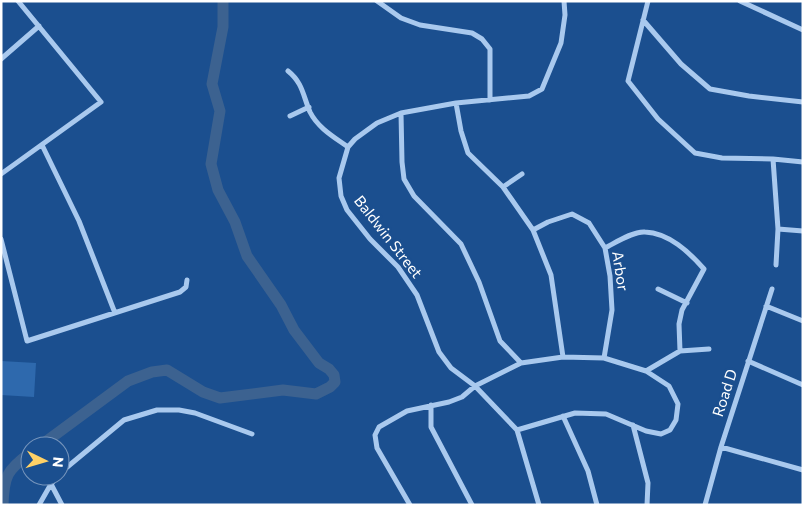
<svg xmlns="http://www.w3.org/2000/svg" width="804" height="506" viewBox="0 0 804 506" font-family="Commissioner,sans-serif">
<rect width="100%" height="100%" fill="#1b4f8f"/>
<path fill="#2e69ad" d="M1 361 36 363 34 397 1 395Z"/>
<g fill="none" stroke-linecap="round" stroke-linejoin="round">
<path stroke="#3c6290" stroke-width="11" d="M40 446 128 381 152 372 167 370 203 392 220 398 283 390 316 394 330 387 335 382 334 375 329 369 319 363 294 330 281 305 247 256 235 222 218 190 211 164 220 111 212 84 223 27V1
M3 505C4 476 7 470 30 453"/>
<path stroke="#a9c9ee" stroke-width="5" d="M377 1 401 18 420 25 472 33 482 39 490 49V100
M648 1 628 81 658 119 695 153 722 158 773 159 803 162
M740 1 803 30
M643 20 681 64 710 89 749 96 803 102
M1 59 39 26
M288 71C303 83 303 96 310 112 318 128 334 137 348 147
M456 103 461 131 468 153 503 187 533 230 551 275 563 357
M401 113 402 162 404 179 414 196 461 244 479 282 500 341 521 363
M290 116 309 107
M42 145 79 221 115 313
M773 159 778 229 776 265
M1 174 101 102 18 1
M503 187 522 174
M778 229 803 231
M533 230 548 222 572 214 589 223 605 248 610 276 612 310 604 358
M1 239 27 341 180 292 186 287 187 280
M605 248C615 243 633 231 645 232 669 233 689 252 704 269L682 310 679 324 680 351
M658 289 687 303
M766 306 803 321
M748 361 803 385
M646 371 680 351 709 349
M431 405V427L472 505
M563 416 588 471 597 505
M633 425 648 483 647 505
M721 447 803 470
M60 473 124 420 157 410H179L195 413 252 434
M51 484 62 505
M39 505 51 484 58 476
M410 505 377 448 375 435 379 427 407 411 449 402 462 397 475 386 521 363 563 357 604 358 646 371 669 386 678 404 676 420 670 430 661 434 646 431 606 414 575 413 517 430
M539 505 517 430 475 386 451 368 439 352 417 295 398 267 370 239 347 210 341 196 339 178 348 147 355 139 377 123 401 113 456 103 529 96 542 89 561 43 565 15 564 1
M705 505 721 447 772 289"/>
</g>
<g text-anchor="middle" stroke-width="5" stroke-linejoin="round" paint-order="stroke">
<g font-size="15" fill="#fff" stroke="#1b4f8f">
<text transform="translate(388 237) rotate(52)" y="5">Baldwin Street</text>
<text transform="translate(620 271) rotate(81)" y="5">Arbor</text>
<text transform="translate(725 393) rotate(-72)" y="5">Road D</text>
</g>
</g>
<rect width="804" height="506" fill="none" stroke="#ffffff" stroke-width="5"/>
<g transform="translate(45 461) rotate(95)"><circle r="24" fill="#1b4f8f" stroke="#7695bc"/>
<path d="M0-4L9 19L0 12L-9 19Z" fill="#ffd166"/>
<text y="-8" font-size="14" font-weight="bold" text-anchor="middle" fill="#ffffff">N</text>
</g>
</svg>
